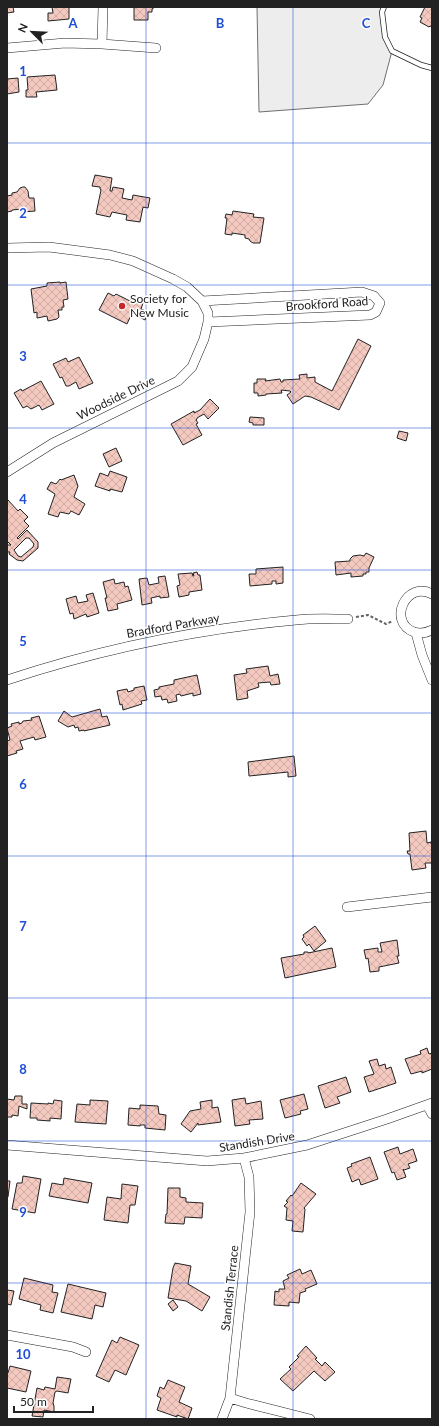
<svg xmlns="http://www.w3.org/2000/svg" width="439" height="1426" viewBox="0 0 439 1426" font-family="Lato,sans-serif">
<defs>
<pattern id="building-cross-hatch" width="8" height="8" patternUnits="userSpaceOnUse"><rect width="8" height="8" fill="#f3c9c0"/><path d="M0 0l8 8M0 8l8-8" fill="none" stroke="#d0aca5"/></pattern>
</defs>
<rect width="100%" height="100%" fill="#fff"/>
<path fill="#ededed" stroke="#6f6f6f" d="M257 7H384L385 37 392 51 383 85 368 104 259 112Z"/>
<path fill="url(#building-cross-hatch)" stroke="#222" fill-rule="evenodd" d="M7 7H13L14 12 7 13Z
M52 7H69V19L48 21V13H53Z
M134 7H153V9H152V12H148V20H134Z
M425 7H432V27L430 26 429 27 420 22 422 18 420 17Z
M55 75 57 90 36 92 37 97H26V90H28L27 77Z
M18 78 19 92 7 94V79Z
M95 175 112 178 110 191H112L113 187 124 189 122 198 132 200 133 195 150 198 148 208 143 207 140 222 126 220 127 215 112 212 110 217 96 214 101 190 100 189V187L92 186Z
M23 187H25L28 191 29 198H34L35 211 22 212V209L12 210V211L7 212V196L12 195V193L17 192 20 188Z
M233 211 254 214 253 217 264 218 260 243H253L250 241 249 239 245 238V235L232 233V235L225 234 227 218H225L226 214 232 215Z
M60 282V283L66 282 68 299 63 300 64 307H62V310H58L59 317 57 319 48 321 47 316 37 318V312L34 313 31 289 47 286V283Z
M108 293 114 296 116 294 130 301 131 298 143 303 141 309 148 312 145 320 132 313 127 324 99 310Z
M358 339 371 346 339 410 311 397 305 396 293 404 287 395 291 392 290 391 281 390 282 393 266 394V395L258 396V393H254V383H257V379H266L265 381 280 379 281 382H283V380L300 379 299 375 307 374V378L315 377V382L332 391Z
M79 357 93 383 79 389 76 382 69 386H66L62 377 60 378 53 364 66 358 68 362Z
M41 381 54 404 42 410 39 405 31 409 27 406 23 408 14 393 21 389 22 391Z
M210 399 219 408 208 419 204 414 197 418V419L196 420 198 423 196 424 202 435 183 445 171 424 194 411V413L200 410Z
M250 417 264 418V425H253V423L249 422Z
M399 431 408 433 406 441 397 438Z
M116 448 122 461 109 467 103 454Z
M110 471 127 477 122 492 110 489V491L95 486 100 473 108 476Z
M74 475 78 486 74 497 85 504 79 515 71 511 69 514 60 512 58 517 48 514 55 494 47 489 51 482 56 484 60 479 61 480Z
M8 500 18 511 20 509 28 517 24 521 29 526 17 538 18 539 27 530 38 542V548L23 561 17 560 9 554 10 552H7V545H11L7 541V501ZM26 538H29L34 544 33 547 21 557 18 556 14 550Z
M366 553 374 557 369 568V572H366V574H363V576L351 577V573L336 575 335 562 350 561V559L353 556 360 555 364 556Z
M283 567V583L276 584V581H272V584L250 586 249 574H256V569Z
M197 572 198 575H200L202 590 189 592V595L179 597 177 586 180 585 178 574 192 573 193 576H194L193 573Z
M165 576 169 597 160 598V596L151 598 152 603 142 605 139 579 147 578 149 585 159 583 158 577Z
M114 579 115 584 124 582 125 587 128 586 132 600 117 604 118 609 108 611 105 598H107L103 582Z
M93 593 99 613 87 617 86 614 74 619 73 613 70 614 66 599 76 596 78 603 88 601 86 595Z
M268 666 270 676 278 674 280 684 271 685 270 682 258 683 259 687 247 691 248 698 237 700 234 675 247 673 246 669Z
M197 675 201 694 193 696V693L181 696 180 694 176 695 177 701 168 703 167 699 162 700 161 696 155 697 154 690 159 689V687L174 684V680Z
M144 686 147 700 141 701 142 704 123 710 122 704 120 705 117 691 127 689 128 692 134 690V688Z
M100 709 102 717 107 716 110 725 84 731V730L79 731 78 727 75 728 74 725 68 727 58 721 64 711 72 717Z
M39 716 46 737 35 740 34 737 20 741 23 749 16 751 17 753 7 756V741L10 740 7 728 12 726 11 724 19 722V724L22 723 23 721 32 720 31 718Z
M294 756 296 776 288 777V772L249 776 248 762Z
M426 831 427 843 431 842V844H432V863H425L426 868 412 870 410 854H408L407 851H410L409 833Z
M315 926 326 941 314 951 309 944 307 946 302 939 304 937 303 935Z
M397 940 399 956H397L399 963 379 967V971L370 972 368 958 366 959 364 950 378 948V952H382L380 943Z
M332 948 336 967 285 978 281 958 304 954V952H308V953Z
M427 1048 429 1054 432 1053V1069L422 1073V1071L411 1074 405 1059 421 1054 420 1051Z
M377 1059 379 1066 385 1064 386 1069 391 1067 396 1083 369 1092 364 1077 374 1074 369 1061Z
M346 1077 351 1092 337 1097 340 1103 325 1108 318 1086Z
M304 1094 308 1109 300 1111 301 1114 285 1118 280 1100Z
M15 1096H22V1104H27V1109L19 1106 18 1116 12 1115V1117H7V1099L14 1100Z
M245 1098 246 1104 261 1101 263 1119 249 1120 250 1124 235 1126 232 1100Z
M54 1100 62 1101 61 1119 50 1118V1121L37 1120V1118H30L31 1103 48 1104V1103L53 1104Z
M90 1100 108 1101 106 1124 75 1122 77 1104 90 1105Z
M212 1100V1108L218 1107 221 1122 198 1125V1123L191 1132 181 1124 190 1111 201 1109 200 1102Z
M140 1105 158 1106 159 1114 166 1115 165 1130 145 1128V1125H140V1126L128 1125 129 1108 140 1109Z
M398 1147 400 1154 413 1149 417 1161 408 1164 410 1168 404 1170 403 1169 406 1177 397 1180 394 1172 392 1173 384 1152Z
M370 1157 378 1179 361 1185 359 1179 352 1182 347 1168 352 1166 351 1164Z
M23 1176 41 1179 35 1213 12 1209 17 1183H22Z
M64 1178 92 1183 88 1203 49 1196 52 1183 63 1185Z
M7 1181H10L8 1197H7Z
M301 1183 316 1194 304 1208 305 1209 303 1232 292 1231 293 1221 286 1220 287 1208 284 1206 288 1202 286 1201 291 1195 292 1196Z
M122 1184 138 1186 135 1205H130L128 1223 104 1220 107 1197 121 1199Z
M168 1188H180V1197L186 1198V1202L203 1203 202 1218 185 1217 184 1224 165 1223 166 1214H167Z
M175 1263 191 1266 188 1284 210 1297 202 1311 186 1301 168 1298 173 1268Z
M300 1269 302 1274 311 1270 317 1284 305 1289 306 1291 300 1293 299 1303 289 1302V1306L274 1305 275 1291 279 1292V1289H285L283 1281 289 1278 287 1275Z
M24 1278 53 1285 52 1292 58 1293 53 1313 40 1310 41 1305 19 1299Z
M68 1284 106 1293 103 1307 95 1305 92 1319 61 1312Z
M7 1290 14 1291 11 1305 7 1304Z
M173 1300 178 1307 173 1311 168 1304Z
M120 1337 139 1345 126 1375 115 1370 109 1382 96 1376 112 1340 117 1343Z
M306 1346 317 1358 315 1359 322 1366 325 1362 335 1372 325 1381 314 1371 293 1391 280 1379 291 1369 289 1367 299 1357 297 1356Z
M10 1366 31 1371 26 1392 7 1388V1373H8Z
M57 1377 71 1379 68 1393 57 1391 55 1392 53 1403 54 1406V1412L44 1410 43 1417 32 1416 37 1388 44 1390 45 1387 55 1389Z
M168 1380 185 1387 179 1402 192 1408 188 1419 177 1415V1417L157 1410 161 1398 157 1396 160 1387 164 1389Z"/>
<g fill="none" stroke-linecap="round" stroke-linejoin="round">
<g stroke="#222" stroke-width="6">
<path id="lane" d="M384 7 382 12 385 37 392 51 421 65 432 68"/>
</g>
<g stroke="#222" stroke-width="10">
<path id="street" d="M102 44 103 7
M7 48 65 43 102 44 156 48
M7 248 49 247 110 255 133 261 173 279 187 287 202 301 208 313V322L204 339 192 367 178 381 53 443 7 472
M202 301 362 292 374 296 380 303 376 312 370 315 208 322
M432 594C406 580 387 622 414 632 420 634 426 633 432 630
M416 633 422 655 432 680
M7 680C101 649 198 629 296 620 313 618 331 619 348 619
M347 907 432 897
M427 1105 432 1114
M7 1145 207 1161 244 1158 307 1145 387 1119 432 1103
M7 1335 73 1347 86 1352
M230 1398 246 1403 310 1419
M222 1419 230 1398 250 1212 249 1177 244 1158"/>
</g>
<path stroke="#646464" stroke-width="2" stroke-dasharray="3 2" stroke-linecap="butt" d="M356 617 368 615 386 624 393 621"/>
<use href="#lane" stroke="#fff" stroke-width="4.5"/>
<use href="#street" stroke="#fff" stroke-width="9"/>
</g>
<path fill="none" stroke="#1d4ed8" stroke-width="1" stroke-opacity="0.55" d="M146 7V1419M293 7V1419M7 143H432M7 285H432M7 428H432M7 570H432M7 713H432M7 856H432M7 998H432M7 1141H432M7 1283H432"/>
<circle fill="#c62828" stroke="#fff" stroke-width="1.5" cx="122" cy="306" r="4"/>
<g text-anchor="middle" stroke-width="3" stroke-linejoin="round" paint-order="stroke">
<g font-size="12" fill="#222" stroke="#fff" text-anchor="start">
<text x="130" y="303">Society for<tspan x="130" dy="14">New Music</tspan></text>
</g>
<g font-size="12" fill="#222" stroke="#fff">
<text transform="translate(327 304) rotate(-4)" y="4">Brookford Road</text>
<text transform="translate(116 398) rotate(-26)" y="4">Woodside Drive</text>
<text transform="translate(173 626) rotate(-10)" y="4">Bradford Parkway</text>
<text transform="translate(257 1142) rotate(-9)" y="4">Standish Drive</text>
<text transform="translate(230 1288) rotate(-84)" y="4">Standish Terrace</text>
</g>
</g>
<g font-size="13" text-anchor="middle" font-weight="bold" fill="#1d4ed8" stroke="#fff" stroke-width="3" stroke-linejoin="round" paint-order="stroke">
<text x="73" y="28">A</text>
<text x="220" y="28">B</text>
<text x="366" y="28">C</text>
<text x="23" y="76">1</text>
<text x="23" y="218">2</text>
<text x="23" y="361">3</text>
<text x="23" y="504">4</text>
<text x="23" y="646">5</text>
<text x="23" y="789">6</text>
<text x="23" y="931">7</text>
<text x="23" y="1074">8</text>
<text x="23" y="1217">9</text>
<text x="23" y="1359">10</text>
</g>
<rect width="439" height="1426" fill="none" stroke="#222222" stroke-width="16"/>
<g transform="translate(32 32) rotate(294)" stroke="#ffffff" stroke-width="3" paint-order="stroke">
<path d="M0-3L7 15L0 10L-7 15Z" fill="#222222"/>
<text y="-6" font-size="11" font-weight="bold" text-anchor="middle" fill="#222222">N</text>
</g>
<path d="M14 1406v6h79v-6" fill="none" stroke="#222222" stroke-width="2"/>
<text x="20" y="1406" font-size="12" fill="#222222" stroke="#ffffff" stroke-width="3" paint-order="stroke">50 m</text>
</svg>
